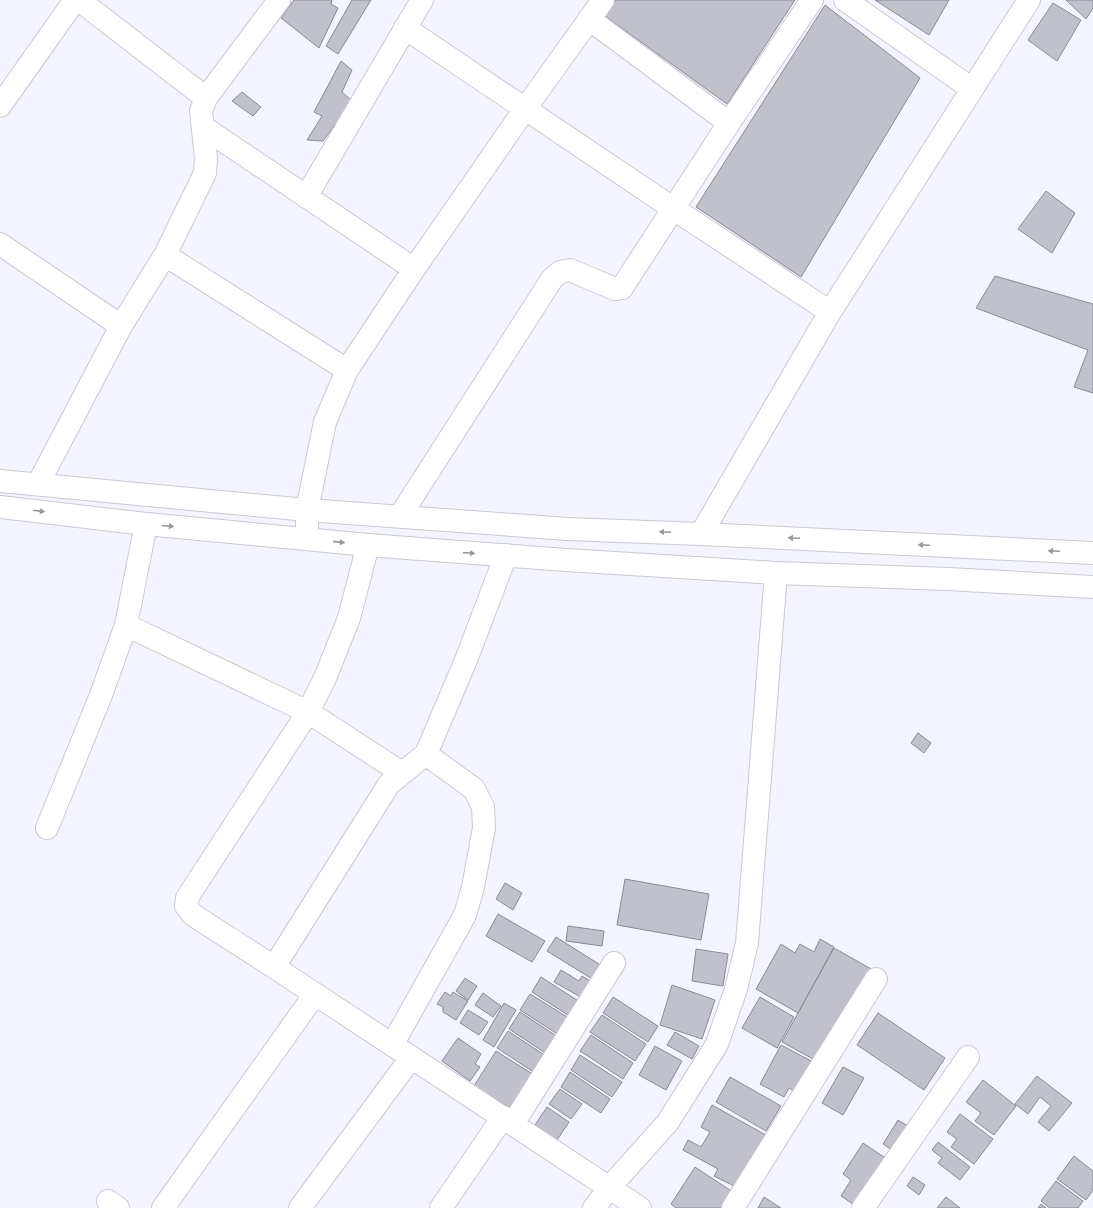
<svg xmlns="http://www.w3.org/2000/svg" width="1093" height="1208" viewBox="0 0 1093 1208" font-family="'Space Grotesk',sans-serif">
<rect width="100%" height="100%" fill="#f3f4ff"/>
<path fill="#c0c1cb" stroke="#8a8a94" d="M294 0H332L331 4 338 8 319 48 281 18Z
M352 0H371L338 54 326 46Z
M616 0H795L727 104 605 16Z
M875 0H949L929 35Z
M1066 0H1093V8L1086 19Z
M1053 3 1081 20 1057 61 1028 40Z
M825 5 920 78 801 277 696 207Z
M341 61 352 70 342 92 352 101 323 141 307 140 322 116 314 112Z
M242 92 261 107 253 116 232 101Z
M1046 191 1075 213 1052 253 1018 229Z
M995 276 1093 304V393L1074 387 1088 350 976 308Z
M918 733 931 743 924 753 911 743Z
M625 879 709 894 701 940 617 925Z
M505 883 522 893 513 910 496 899Z
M498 914 545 941 532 962 486 936Z
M568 926 604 931 602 946 566 941Z
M556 937 602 966 594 980 547 951Z
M820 939 834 947 798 1013 756 989 781 944 795 953 800 944 814 952Z
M834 948 873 970 822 1064 782 1042Z
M696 949 728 954 723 986 692 981Z
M561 970 579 981 582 976 595 984 586 1000 554 982Z
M541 977 583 1004 574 1019 532 992Z
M465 978 477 986 468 1000 456 991Z
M672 985 715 1000 702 1039 660 1025Z
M445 992 451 996 453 992 468 1001 456 1020 443 1012V1007L437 1004Z
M483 993 501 1006 493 1017 475 1005Z
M530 994 572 1020 562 1037 520 1010Z
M613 997 658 1026 648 1042 603 1013Z
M760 997 794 1017 777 1048 742 1028Z
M504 1003 516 1010 494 1047 483 1040Z
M468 1010 488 1022 479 1035 460 1023Z
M520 1012 561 1039 550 1056 509 1029Z
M878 1013 945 1058 924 1090 857 1045Z
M602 1015 646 1044 635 1061 590 1032Z
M508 1031 549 1058 538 1075 497 1048Z
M675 1032 699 1046 692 1059 667 1045Z
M591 1035 633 1063 623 1079 580 1051Z
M458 1038 481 1054 475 1064 480 1067 470 1081 442 1061Z
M781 1045 815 1063 799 1094 789 1088 784 1097 760 1084Z
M655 1046 682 1061 666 1090 639 1075Z
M496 1051 539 1078 518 1113 474 1086Z
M580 1055 622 1082 612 1097 571 1070Z
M843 1067 864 1078 843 1115 822 1103Z
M570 1072 610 1099 601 1113 561 1087Z
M1037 1076 1072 1103 1049 1131 1038 1122 1051 1106 1040 1097 1028 1114 1015 1104Z
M730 1077 781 1106 766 1131 716 1102Z
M983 1080 1016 1106 994 1135 975 1121 981 1113 966 1102Z
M560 1089 582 1104 571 1119 549 1104Z
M712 1105 773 1139 744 1191 714 1176 718 1169 683 1150 688 1140 701 1147 710 1132 701 1127Z
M547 1107 569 1122 557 1140 535 1125Z
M960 1114 993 1139 974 1164 951 1147 957 1139 947 1132Z
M898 1120 914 1130 898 1154 883 1144Z
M938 1142 970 1167 960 1180 938 1163 942 1158 932 1150Z
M863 1143 887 1159 856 1206 841 1196 851 1180 843 1174Z
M1074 1156 1093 1171V1190L1086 1200 1057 1179Z
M695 1167 739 1196 731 1208H676L671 1204Z
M913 1177 925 1185 919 1195 907 1186Z
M1056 1181 1083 1201 1078 1208H1050L1041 1201Z
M764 1197 781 1208H758Z
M946 1197 960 1208H937Z
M1041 1204 1046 1208H1038Z"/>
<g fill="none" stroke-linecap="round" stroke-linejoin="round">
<g stroke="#c8c9d4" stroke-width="24">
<path id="minor" d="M79 0 206 98
M845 0 972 89
M589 19 729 123
M405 28 674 209 830 312
M0 106 75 0
M203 127 414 269
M306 197 422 0
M0 244 121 326
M165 255 347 370
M38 484 121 326 165 255 205 173 206 158 201 111 206 98 279 0
M400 516 552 279 560 272 570 270 615 289 622 288 625 283 729 123 812 0
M701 534 830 312 1029 0
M307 539V510L325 422 347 370 414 269 525 109 603 0
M368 545 349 618 325 678 308 712 187 898 186 906 193 915 274 967 640 1208
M126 625 308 712 402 773
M47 828 101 695 126 625 146 524
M274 967 389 784 426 754 466 660 506 555
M392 1045 465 915 473 887 484 828 483 807 474 789 426 754
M513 1124 614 963
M108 1201 118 1208
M163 1208 315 994
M300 1208 411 1058
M441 1208 503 1117
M594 1208 609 1188 668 1122 717 1044 736 989 747 943 776 573
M733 1208 876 979
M863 1208 968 1057"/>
</g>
<g stroke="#c8c9d4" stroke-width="24">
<path id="secondary" d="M0 481 307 510 568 529 701 534 1093 553
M0 507 146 524 368 545 566 560 776 573 948 579 1093 587"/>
</g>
<use href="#minor" stroke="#fff" stroke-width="22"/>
<use href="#secondary" stroke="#fff" stroke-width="22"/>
</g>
<defs><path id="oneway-solid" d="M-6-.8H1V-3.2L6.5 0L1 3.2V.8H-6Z"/></defs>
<g fill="#99999b">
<use href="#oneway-solid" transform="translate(39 511) rotate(7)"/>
<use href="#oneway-solid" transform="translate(168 526) rotate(5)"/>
<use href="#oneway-solid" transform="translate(665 532) rotate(-178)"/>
<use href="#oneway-solid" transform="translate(794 538) rotate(-177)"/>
<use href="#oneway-solid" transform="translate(339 542) rotate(6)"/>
<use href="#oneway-solid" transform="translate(924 545) rotate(-177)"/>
<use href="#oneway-solid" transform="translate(1054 551) rotate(-177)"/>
<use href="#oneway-solid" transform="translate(469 553) rotate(4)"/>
</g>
</svg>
